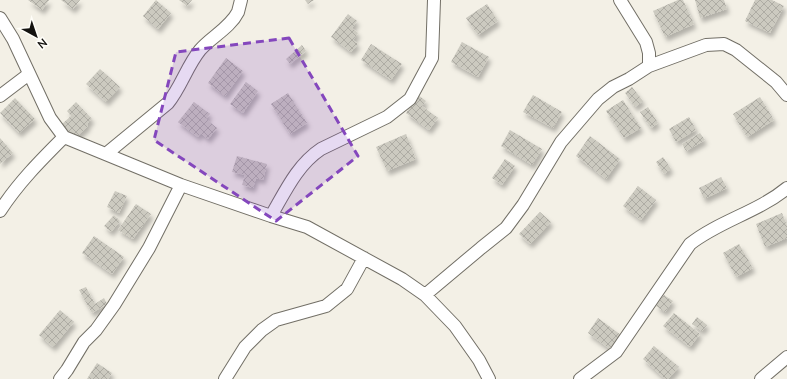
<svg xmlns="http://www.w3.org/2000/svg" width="787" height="379" viewBox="0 0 787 379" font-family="Lato,sans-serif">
<defs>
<pattern id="building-cross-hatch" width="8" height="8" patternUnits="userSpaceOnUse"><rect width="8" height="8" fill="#cccac0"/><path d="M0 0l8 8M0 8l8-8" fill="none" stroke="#aeaca4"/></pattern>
<filter id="shadow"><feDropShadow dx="2.5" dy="4.5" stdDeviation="2" flood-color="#0004"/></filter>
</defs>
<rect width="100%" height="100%" fill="#f3f0e6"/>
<path fill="url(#building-cross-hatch)" filter="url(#shadow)" d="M28 0H49L42 10Z
M61 0H80L73 9Z
M156 0 171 13 158 29 143 16Z
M179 0H192L187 6Z
M305 0H314L308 4Z
M678 0H683L694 24 665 37 653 11Z
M695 0H724L727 9 700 18Z
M755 0H772L784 6 770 33 745 21Z
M487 4 498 21 478 35 466 18Z
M348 14 357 21 352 28 358 33 353 40 358 44 351 52 331 37Z
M462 42 489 57 478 77 451 62Z
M371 44 402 64 391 80 361 60Z
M302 45 306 51 290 64 286 59Z
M226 58 243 71 225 96 208 83Z
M100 69 120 87 106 102 86 84Z
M246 82 258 91 243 113 230 104Z
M632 87 643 101 635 107 625 93Z
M288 93 307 123 290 134 271 104Z
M418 95 426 101 422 106 438 118 429 130 406 113Z
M533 95 562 112 553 128 523 112Z
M760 97 774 120 747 137 733 114Z
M15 98 35 119 19 133 0 113Z
M623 100 641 128 624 138 606 111Z
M76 102 92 119 87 124 88 126 74 139 61 125 71 116 67 111Z
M194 102 210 114 206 119 217 128 208 139 201 133 198 137 178 122Z
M648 107 658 123 651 128 640 112Z
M689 117 696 130 676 142 669 129Z
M510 130 542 149 532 165 501 146Z
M700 133 705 140 686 151 682 144Z
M406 134 416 159 387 171 376 147Z
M590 136 620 159 606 179 576 156Z
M0 138 13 153 0 164Z
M237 156 267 164 263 180 256 178 253 188 242 185 245 175 232 172Z
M663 157 671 169 664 174 656 162Z
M505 159 515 166 502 185 492 178Z
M721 177 727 188 704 199 699 188Z
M638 186 656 200 641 220 623 206Z
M115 191 127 196 119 213 107 207Z
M136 204 151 214 133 239 118 230Z
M540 212 551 222 530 244 519 234Z
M782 213 787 226V238L765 247 756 224Z
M114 215 120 221 111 232 104 226Z
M94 236 124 257 112 274 82 253Z
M739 244 753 268 736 277 723 253Z
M86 287 95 304 104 298 107 304 92 313 79 290Z
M664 295 673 301 665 312 656 306Z
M60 310 74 322 53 347 39 335Z
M674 313 700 334 690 347 663 326Z
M697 317 707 325 702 331 692 324Z
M598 318 621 335 610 349 588 333Z
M654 346 679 367 668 379H665L643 359Z
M97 363 112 373 108 379H87Z"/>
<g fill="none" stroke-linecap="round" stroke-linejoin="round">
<g stroke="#726f66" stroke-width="14">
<path id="minor" d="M0 18 13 39 50 118 64 137 181 185 271 216 307 227 402 279 425 295 455 326 479 360 489 379
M649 66 706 45 724 44 736 50 776 82 787 95
M0 96 29 74
M106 154 168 103C181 87 187 66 200 50 211 37 230 28 238 12 239 8 240 4 241 0
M0 211C18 183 41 160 64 137
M271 216C285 192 297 165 321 149L387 117 410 99 432 58 434 0
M425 295 481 248 506 228 523 205 561 142 598 99 613 87 629 79 649 66V53L646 42 620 0
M60 379 67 370 84 342 96 330 114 305 149 248 181 185
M225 379 245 347 262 330 276 320 326 306 347 289 364 258
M580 379 616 352 690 244C719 221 758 212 787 188
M761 379 787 357"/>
</g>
<use href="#minor" stroke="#fff" stroke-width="12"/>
</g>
<path fill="#8447bd" fill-opacity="0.2" stroke="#8447bd" stroke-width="3" stroke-dasharray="8 5" stroke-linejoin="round" d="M289 38 358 156 276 221 154 140 176 52Z"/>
<g transform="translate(36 36) rotate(140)" stroke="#fffef9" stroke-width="3" paint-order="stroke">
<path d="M0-3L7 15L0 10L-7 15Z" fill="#13120f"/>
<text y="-6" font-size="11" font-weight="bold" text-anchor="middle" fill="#13120f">N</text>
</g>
</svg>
